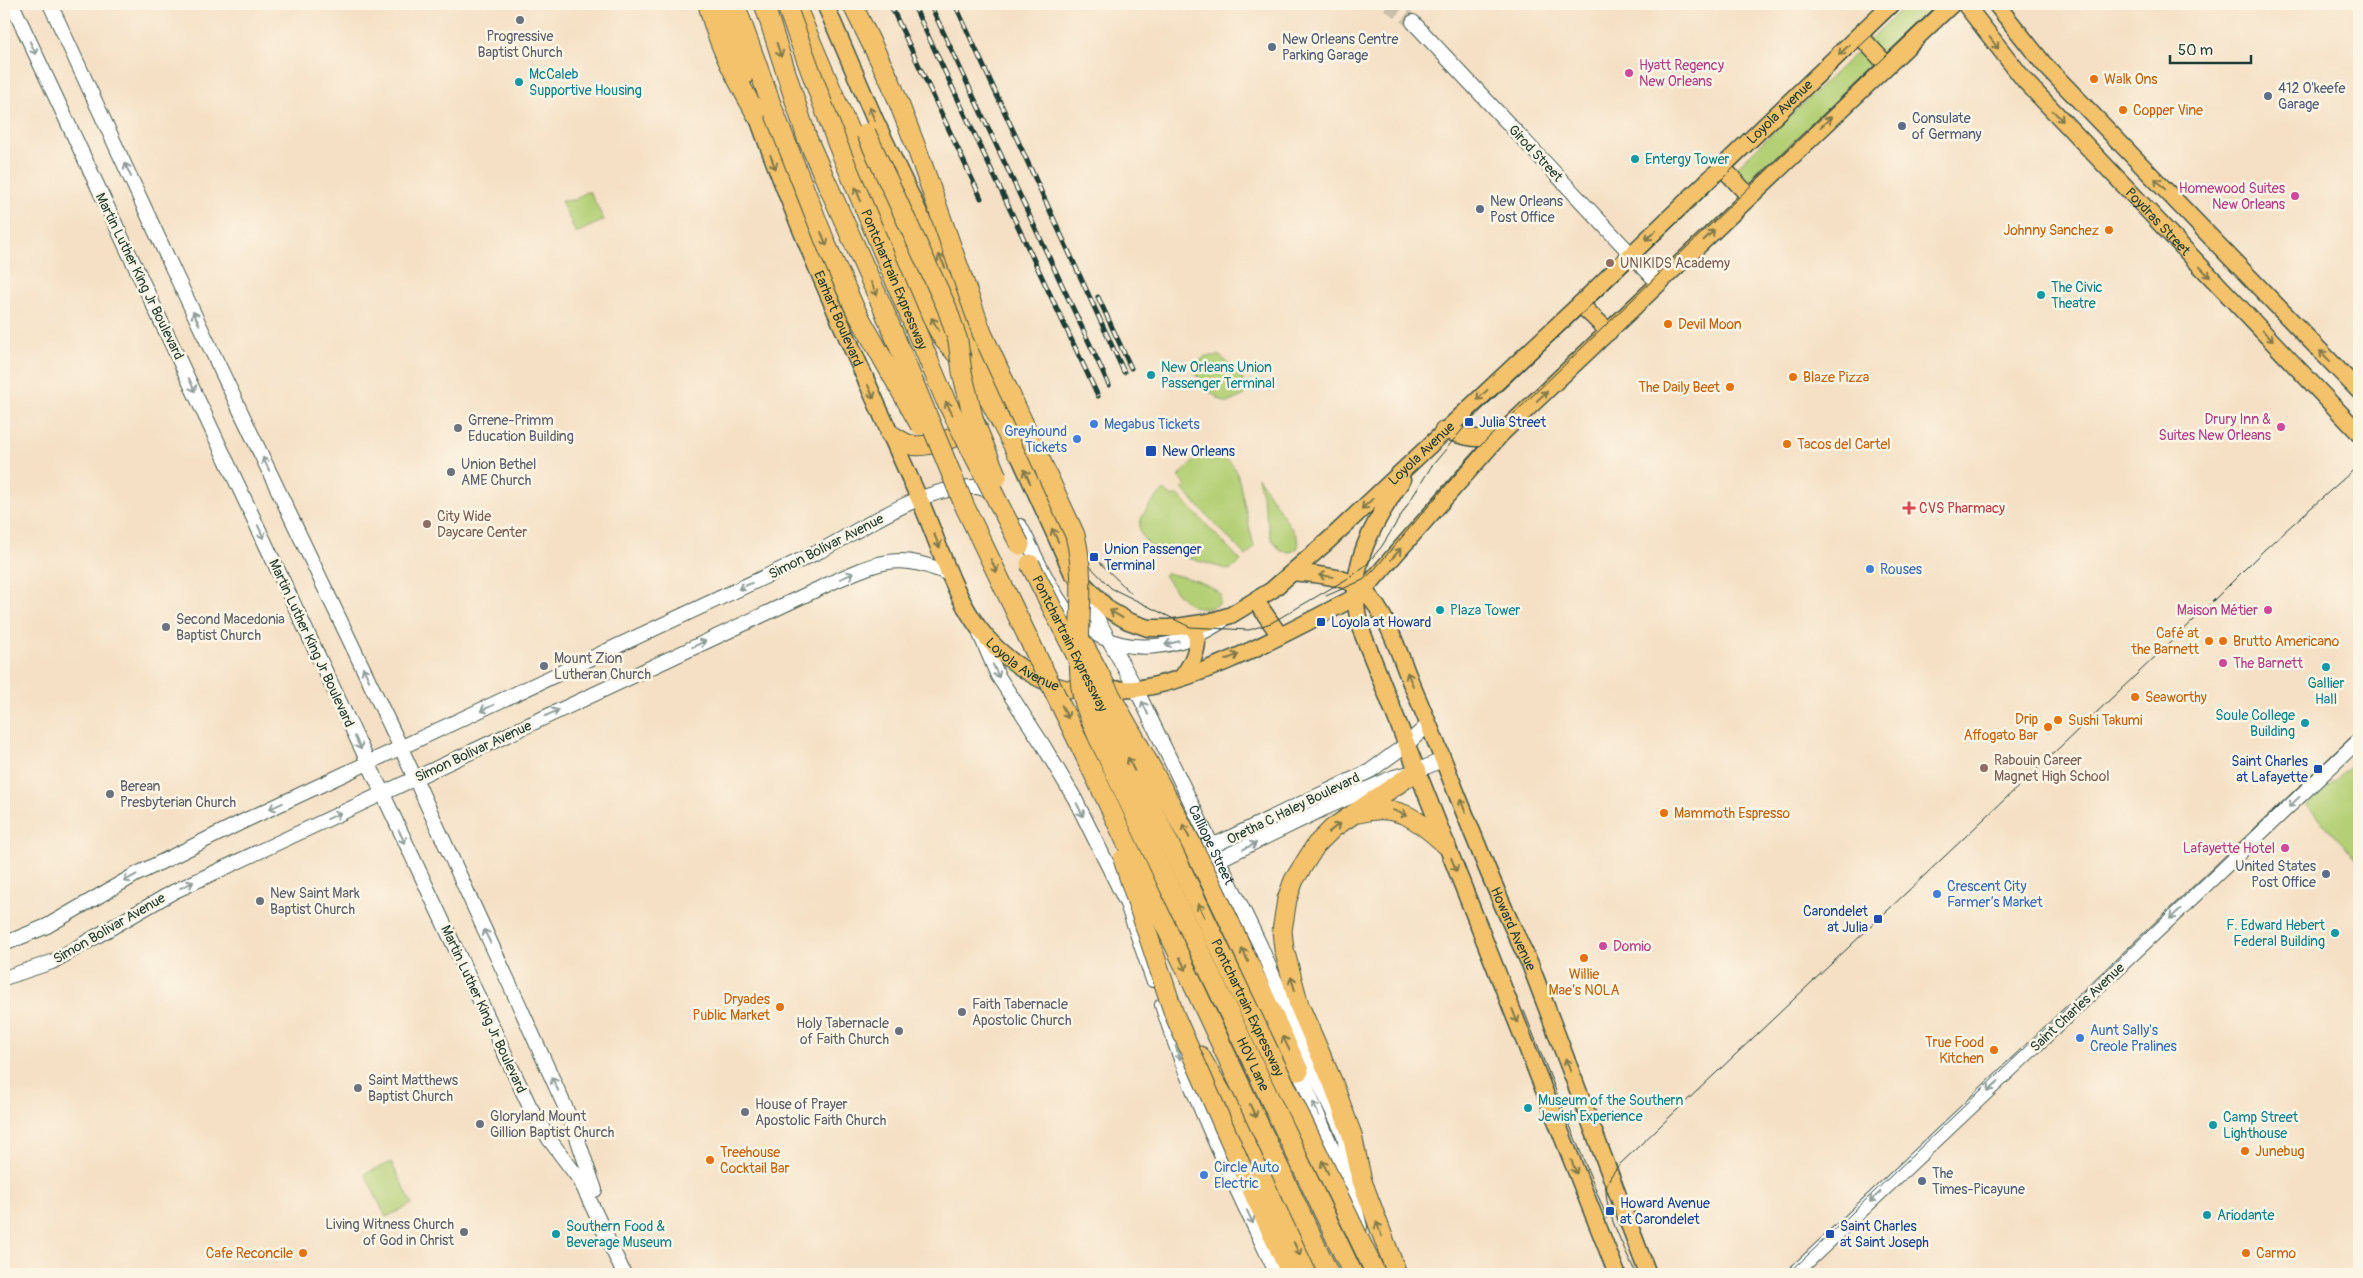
<svg xmlns="http://www.w3.org/2000/svg" width="2363" height="1278" viewBox="0 0 2363 1278" font-family="Pangolin,sans-serif">
<rect width="100%" height="100%" fill="#fcf5e5"/>
<filter id="ink" filterUnits="userSpaceOnUse"><feTurbulence type="fractalNoise" baseFrequency=".02" numOctaves="2"/><feDisplacementMap in="SourceGraphic" scale="10" xChannelSelector="R" yChannelSelector="G"/><feConvolveMatrix kernelMatrix="1 2 1 2 8 2 1 2 1" color-interpolation-filters="sRGB"/></filter>
<filter id="wash" filterUnits="userSpaceOnUse"><feTurbulence type="fractalNoise" baseFrequency=".0096" numOctaves="4" result="noise"/><feDisplacementMap in="SourceGraphic" scale="20" xChannelSelector="R" yChannelSelector="G"/><feGaussianBlur stdDeviation="1.12" result="paint"/><feColorMatrix in="noise" values="0 0 0 0 0 0 0 0 0 0 0 0 0 0 0 0 0 1.4 0 .05"/><feComposite in="paint" operator="in"/></filter>
<g filter="url(#wash)">
<rect width="100%" height="100%" fill="#f5e0c5"/>
<path fill="#b4d076" stroke="#6a8655" d="M1907 4H1937L1750 183 1735 169Z
M586 192H590L604 220 576 233 561 201 575 200Z
M1205 356H1220C1233 368 1249 377 1243 396L1227 403C1217 399 1195 383 1196 370 1197 364 1201 360 1205 356Z
M1207 454C1222 455 1230 459 1237 472L1254 547 1246 556 1182 489 1186 485 1178 477 1196 459Z
M1258 477 1296 535 1299 543 1297 549 1291 552 1281 551 1271 538Z
M1164 490 1173 497 1177 494 1241 561 1230 570 1156 549C1124 530 1146 508 1164 490Z
M1166 573C1184 577 1206 581 1220 594L1219 604C1194 619 1176 593 1164 575Z
M2359 759V861L2307 806Z
M391 1162 412 1204 386 1217 365 1174Z"/>
</g>
<g filter="url(#ink)">
<g fill="none" stroke-linecap="round" stroke-linejoin="round">
<path stroke="#cabfa8" stroke-width="14" stroke-dasharray="14 7" stroke-linecap="butt" d="M1388 4 1413 22"/>
<g stroke="#3f554a" stroke-width="16">
<g id="minor">
<path d="M12 4 529 1105 549 1139 580 1180 624 1274"/>
<path d="M50 4 177 278 401 748 516 998 571 1120 595 1190"/>
<path d="M1413 22 1659 284"/>
<path d="M1020 526C1037 558 1051 595 1076 622 1081 627 1089 630 1096 634 1136 657 1185 646 1222 621"/>
<path id="s1" d="M1082 591 1136 689 1260 945 1311 1066 1344 1135 1354 1203 1360 1227"/>
<path d="M980 634 998 676 1043 745 1075 799 1127 904 1153 980"/>
<path d="M1170 866 1370 771 1407 744 1429 724"/>
<path d="M1177 880 1325 808 1394 777 1417 771 1444 759"/>
<path d="M4 944 47 926 135 875 244 821 820 551C866 527 924 485 977 487 983 488 990 491 996 493"/>
<path d="M4 978 52 962 173 892 835 581C883 560 901 552 951 575"/>
<path d="M1162 1005C1192 1098 1235 1186 1277 1274"/>
<path d="M1299 1071 1345 1179"/>
<path d="M1794 1274 2359 740"/>
</g>
</g>
<g stroke="#3f554a" stroke-width="19">
<g id="major">
<path d="M722 4 729 34 744 78"/>
<path d="M825 4 875 120 949 276 999 403"/>
<path id="s2" d="M1965 4 2025 81 2359 433"/>
<path d="M1996 4 2043 63 2359 391"/>
<path d="M1859 35 1887 65"/>
<path id="s3" d="M753 104C800 238 860 366 918 496 938 539 950 588 978 627 998 655 1040 686 1075 690 1082 691 1089 689 1095 689 1108 689 1122 690 1135 689 1205 680 1291 630 1354 598L1364 590 1502 433 1952 4"/>
<path d="M1723 168 1749 196"/>
<path d="M1580 304 1609 332"/>
<path d="M1443 430C1465 437 1479 442 1501 434"/>
<path id="s4" d="M1013 442 1072 572 1109 610 1128 621 1148 628H1170L1209 622 1231 615 1272 590 1329 540 1580 304 1891 4"/>
<path d="M1402 480C1371 529 1345 567 1360 627L1617 1274"/>
<path id="s5" d="M1293 572C1316 575 1348 575 1365 592 1388 615 1399 654 1411 683 1452 776 1485 873 1530 964L1648 1274"/>
<path d="M1256 601 1280 636"/>
<path d="M1182 677C1193 663 1204 640 1191 625"/>
</g>
</g>
<g stroke="#3f554a" stroke-width="21">
<path id="highway" d="M708 4C717 45 737 79 757 116
M735 4 774 112
M764 4 807 138 826 181
M795 4 921 299 944 340 978 378 1017 453
M890 434C897 438 903 443 911 445 927 449 964 435 977 426
M1359 813C1397 802 1419 820 1446 845
M1230 923 1299 1071
M1200 1056 1228 1104 1308 1274
M1243 1170 1291 1274
M1397 1274 1362 1181 1352 1135 1333 1083 1299 1005 1284 949 1282 931 1287 899 1294 880 1316 845 1333 828 1417 771"/>
</g>
<use href="#minor" stroke="#fff" stroke-width="14"/>
<use href="#major" stroke="#f3c26a" stroke-width="16"/>
<use href="#highway" stroke="#f3c26a" stroke-width="19"/>
<path stroke="#1f3d34" stroke-width="1" d="M1091 554 1131 593
M1084 560 1111 588 1190 627 1249 630 1271 623 1352 576 1367 564 1382 546 1431 467 1467 424 1904 4
M1326 596 1363 580 1373 571 1478 448 1940 4
M1524 1011 1607 1218
M1636 1274C1626 1251 1607 1216 1606 1192 1606 1181 1613 1172 1620 1164L2194 620 2265 549 2359 465
M1788 1274 2359 730"/>
<g stroke="#1f3d34" stroke-width="5">
<path id="rail" d="M890 4 981 198
M913 4 1098 396
M930 4 1109 385
M955 4 1124 372
M1098 297 1131 368"/>
</g>
<use href="#rail" stroke="#fcf5e5" stroke-width="3" stroke-dasharray="9" stroke-linecap="butt"/>
<g stroke="#3f554a" stroke-width="21" stroke-linecap="butt">
<g id="highway-bridge">
<path id="s6" d="M786 4 837 143 945 399 1020 545"/>
<path id="s7" d="M852 4 891 83 918 152 982 333 1075 535C1087 583 1076 630 1080 678 1081 699 1090 718 1098 737L1353 1274"/>
<path d="M774 112 827 246 855 309 920 425"/>
<path d="M866 133 947 308 958 341 962 372 974 421 997 477"/>
<path d="M826 181 883 308 965 507 1103 793 1329 1274"/>
<path id="s8" d="M1030 564 1125 752 1376 1274"/>
<path d="M1079 638C1094 660 1103 683 1116 705 1157 776 1195 848 1230 923"/>
<path d="M1123 859 1174 1014 1243 1170"/>
</g>
</g>
<use href="#highway-bridge" stroke="#f3c26a" stroke-width="19"/>
</g>
<defs><path id="oneway-shaft" d="M-6 0H5M1.5-3L5.5 0L1.5 3" fill="none" stroke-width="1.6" stroke-linecap="round" stroke-linejoin="round" transform="scale(1.25)"/></defs>
<g stroke="#7e794c">
<use href="#oneway-shaft" transform="translate(1994 43) rotate(53)"/>
<use href="#oneway-shaft" transform="translate(779 50) rotate(72)"/>
<use href="#oneway-shaft" transform="translate(1844 50) rotate(136)"/>
<use href="#oneway-shaft" transform="translate(872 114) rotate(-114)"/>
<use href="#oneway-shaft" transform="translate(2058 116) rotate(46)"/>
<use href="#oneway-shaft" transform="translate(1826 122) rotate(-43)"/>
<use href="#oneway-shaft" transform="translate(773 162) rotate(69)"/>
<use href="#oneway-shaft" transform="translate(2160 184) rotate(-134)"/>
<use href="#oneway-shaft" transform="translate(858 194) rotate(-112)"/>
<use href="#oneway-shaft" transform="translate(1651 235) rotate(137)"/>
<use href="#oneway-shaft" transform="translate(1709 235) rotate(-44)"/>
<use href="#oneway-shaft" transform="translate(824 239) rotate(68)"/>
<use href="#oneway-shaft" transform="translate(942 261) rotate(-116)"/>
<use href="#oneway-shaft" transform="translate(2205 272) rotate(46)"/>
<use href="#oneway-shaft" transform="translate(874 289) rotate(66)"/>
<use href="#oneway-shaft" transform="translate(935 324) rotate(-120)"/>
<use href="#oneway-shaft" transform="translate(2268 336) rotate(46)"/>
<use href="#oneway-shaft" transform="translate(2325 356) rotate(-134)"/>
<use href="#oneway-shaft" transform="translate(871 392) rotate(66)"/>
<use href="#oneway-shaft" transform="translate(1482 395) rotate(137)"/>
<use href="#oneway-shaft" transform="translate(1542 396) rotate(-43)"/>
<use href="#oneway-shaft" transform="translate(949 408) rotate(-117)"/>
<use href="#oneway-shaft" transform="translate(1027 476) rotate(-114)"/>
<use href="#oneway-shaft" transform="translate(1367 504) rotate(137)"/>
<use href="#oneway-shaft" transform="translate(1055 535) rotate(-116)"/>
<use href="#oneway-shaft" transform="translate(937 541) rotate(68)"/>
<use href="#oneway-shaft" transform="translate(1396 554) rotate(-49)"/>
<use href="#oneway-shaft" transform="translate(994 566) rotate(64)"/>
<use href="#oneway-shaft" transform="translate(1326 576) rotate(-172)"/>
<use href="#oneway-shaft" transform="translate(1116 614) rotate(-149)"/>
<use href="#oneway-shaft" transform="translate(1232 657) rotate(-23)"/>
<use href="#oneway-shaft" transform="translate(1410 679) rotate(-114)"/>
<use href="#oneway-shaft" transform="translate(1065 712) rotate(64)"/>
<use href="#oneway-shaft" transform="translate(1131 764) rotate(-116)"/>
<use href="#oneway-shaft" transform="translate(1463 806) rotate(-112)"/>
<use href="#oneway-shaft" transform="translate(1400 813) rotate(22)"/>
<use href="#oneway-shaft" transform="translate(1334 828) rotate(-38)"/>
<use href="#oneway-shaft" transform="translate(1186 831) rotate(-116)"/>
<use href="#oneway-shaft" transform="translate(1454 865) rotate(68)"/>
<use href="#oneway-shaft" transform="translate(1201 910) rotate(-116)"/>
<use href="#oneway-shaft" transform="translate(1245 955) rotate(-115)"/>
<use href="#oneway-shaft" transform="translate(1183 964) rotate(65)"/>
<use href="#oneway-shaft" transform="translate(1293 984) rotate(-107)"/>
<use href="#oneway-shaft" transform="translate(1515 1016) rotate(69)"/>
<use href="#oneway-shaft" transform="translate(1286 1043) rotate(-115)"/>
<use href="#oneway-shaft" transform="translate(1568 1065) rotate(-111)"/>
<use href="#oneway-shaft" transform="translate(1253 1111) rotate(65)"/>
<use href="#oneway-shaft" transform="translate(1325 1167) rotate(-116)"/>
<use href="#oneway-shaft" transform="translate(1574 1167) rotate(69)"/>
<use href="#oneway-shaft" transform="translate(1379 1229) rotate(-111)"/>
<use href="#oneway-shaft" transform="translate(1297 1249) rotate(65)"/>
</g>
<g stroke="#8f9e9a">
<use href="#oneway-shaft" transform="translate(33 48) rotate(65)"/>
<use href="#oneway-shaft" transform="translate(128 170) rotate(-114)"/>
<use href="#oneway-shaft" transform="translate(196 318) rotate(-116)"/>
<use href="#oneway-shaft" transform="translate(192 385) rotate(65)"/>
<use href="#oneway-shaft" transform="translate(266 464) rotate(-116)"/>
<use href="#oneway-shaft" transform="translate(261 532) rotate(65)"/>
<use href="#oneway-shaft" transform="translate(847 576) rotate(-23)"/>
<use href="#oneway-shaft" transform="translate(745 586) rotate(155)"/>
<use href="#oneway-shaft" transform="translate(1172 643) rotate(167)"/>
<use href="#oneway-shaft" transform="translate(699 644) rotate(-25)"/>
<use href="#oneway-shaft" transform="translate(996 671) rotate(65)"/>
<use href="#oneway-shaft" transform="translate(366 674) rotate(-115)"/>
<use href="#oneway-shaft" transform="translate(487 708) rotate(155)"/>
<use href="#oneway-shaft" transform="translate(1145 708) rotate(-115)"/>
<use href="#oneway-shaft" transform="translate(552 713) rotate(-25)"/>
<use href="#oneway-shaft" transform="translate(358 743) rotate(65)"/>
<use href="#oneway-shaft" transform="translate(2294 802) rotate(137)"/>
<use href="#oneway-shaft" transform="translate(276 806) rotate(155)"/>
<use href="#oneway-shaft" transform="translate(1080 810) rotate(64)"/>
<use href="#oneway-shaft" transform="translate(334 816) rotate(-25)"/>
<use href="#oneway-shaft" transform="translate(402 837) rotate(65)"/>
<use href="#oneway-shaft" transform="translate(1250 846) rotate(-26)"/>
<use href="#oneway-shaft" transform="translate(130 878) rotate(151)"/>
<use href="#oneway-shaft" transform="translate(187 885) rotate(-25)"/>
<use href="#oneway-shaft" transform="translate(2175 914) rotate(137)"/>
<use href="#oneway-shaft" transform="translate(487 936) rotate(-115)"/>
<use href="#oneway-shaft" transform="translate(1178 1053) rotate(71)"/>
<use href="#oneway-shaft" transform="translate(555 1084) rotate(-115)"/>
<use href="#oneway-shaft" transform="translate(1993 1086) rotate(137)"/>
<use href="#oneway-shaft" transform="translate(1316 1109) rotate(-114)"/>
<use href="#oneway-shaft" transform="translate(1875 1197) rotate(136)"/>
<use href="#oneway-shaft" transform="translate(1250 1217) rotate(65)"/>
</g>
</g>
<g fill="#6b7280" stroke="#fcf5e5" stroke-width="2">
<circle cx="520" cy="20" r="5"/>
<circle cx="458" cy="428" r="5"/>
<circle cx="451" cy="472" r="5"/>
<circle cx="166" cy="627" r="5"/>
<circle cx="544" cy="666" r="5"/>
<circle cx="110" cy="794" r="5"/>
<circle cx="260" cy="901" r="5"/>
<circle cx="962" cy="1012" r="5"/>
<circle cx="899" cy="1031" r="5"/>
<circle cx="358" cy="1088" r="5"/>
<circle cx="745" cy="1112" r="5"/>
<circle cx="480" cy="1124" r="5"/>
<circle cx="464" cy="1232" r="5"/>
</g>
<g fill="#5c6f8a" stroke="#fcf5e5" stroke-width="2">
<circle cx="1272" cy="47" r="5"/>
<circle cx="2268" cy="96" r="5"/>
<circle cx="1902" cy="126" r="5"/>
<circle cx="1480" cy="209" r="5"/>
<circle cx="2326" cy="874" r="5"/>
<circle cx="1922" cy="1181" r="5"/>
</g>
<g fill="#d1479c" stroke="#fcf5e5" stroke-width="2">
<circle cx="1629" cy="73" r="5"/>
<circle cx="2295" cy="196" r="5"/>
<circle cx="2281" cy="427" r="5"/>
<circle cx="2268" cy="610" r="5"/>
<circle cx="2223" cy="663" r="5"/>
<circle cx="2285" cy="848" r="5"/>
<circle cx="1603" cy="946" r="5"/>
</g>
<g fill="#e8710a" stroke="#fcf5e5" stroke-width="2">
<circle cx="2094" cy="79" r="5"/>
<circle cx="2123" cy="110" r="5"/>
<circle cx="2109" cy="230" r="5"/>
<circle cx="1668" cy="324" r="5"/>
<circle cx="1793" cy="377" r="5"/>
<circle cx="1730" cy="387" r="5"/>
<circle cx="1787" cy="444" r="5"/>
<circle cx="2209" cy="641" r="5"/>
<circle cx="2223" cy="641" r="5"/>
<circle cx="2135" cy="697" r="5"/>
<circle cx="2058" cy="720" r="5"/>
<circle cx="2048" cy="727" r="5"/>
<circle cx="1664" cy="813" r="5"/>
<circle cx="1584" cy="958" r="5"/>
<circle cx="780" cy="1007" r="5"/>
<circle cx="1994" cy="1050" r="5"/>
<circle cx="2245" cy="1151" r="5"/>
<circle cx="710" cy="1160" r="5"/>
<circle cx="303" cy="1253" r="5"/>
<circle cx="2246" cy="1253" r="5"/>
</g>
<g fill="#0f9aa8" stroke="#fcf5e5" stroke-width="2">
<circle cx="519" cy="82" r="5"/>
<circle cx="1635" cy="159" r="5"/>
<circle cx="2041" cy="295" r="5"/>
<circle cx="1151" cy="375" r="5"/>
<circle cx="1440" cy="610" r="5"/>
<circle cx="2326" cy="667" r="5"/>
<circle cx="2305" cy="723" r="5"/>
<circle cx="2335" cy="933" r="5"/>
<circle cx="1528" cy="1108" r="5"/>
<circle cx="2213" cy="1125" r="5"/>
<circle cx="2207" cy="1215" r="5"/>
<circle cx="556" cy="1234" r="5"/>
</g>
<g fill="#8d6e63" stroke="#fcf5e5" stroke-width="2">
<circle cx="1610" cy="263" r="5"/>
<circle cx="427" cy="524" r="5"/>
<circle cx="1984" cy="768" r="5"/>
</g>
<g fill="#1a4fb4" stroke="#fcf5e5" stroke-width="2">
<rect x="1464" y="417" width="10" height="10" rx="2.5"/>
<rect x="1145" y="445" width="12" height="12" rx="2.5"/>
<rect x="1089" y="552" width="10" height="10" rx="2.5"/>
<rect x="1316" y="617" width="10" height="10" rx="2.5"/>
<rect x="2313" y="764" width="10" height="10" rx="2.5"/>
<rect x="1873" y="914" width="10" height="10" rx="2.5"/>
<rect x="1605" y="1206" width="10" height="10" rx="2.5"/>
<rect x="1825" y="1229" width="10" height="10" rx="2.5"/>
</g>
<g fill="#3f7fe0" stroke="#fcf5e5" stroke-width="2">
<circle cx="1094" cy="424" r="5"/>
<circle cx="1077" cy="439" r="5"/>
<circle cx="1870" cy="569" r="5"/>
<circle cx="1937" cy="894" r="5"/>
<circle cx="2080" cy="1038" r="5"/>
<circle cx="1204" cy="1175" r="5"/>
</g>
<path fill="#e0444e" stroke="#fcf5e5" stroke-width="2" d="M1906.5 500.5h5v5h5v5h-5v5h-5v-5h-5v-5h5z"/>
<g text-anchor="middle" stroke-width="5" stroke-linejoin="round" paint-order="stroke">
<g font-size="14" fill="#5b616d" stroke="#fcf5e5" text-anchor="start">
<text x="520" y="41" text-anchor="middle">Progressive<tspan x="520" dy="16">Baptist Church</tspan></text>
<text x="468" y="425">Grrene-Primm<tspan x="468" dy="16">Education Building</tspan></text>
<text x="461" y="469">Union Bethel<tspan x="461" dy="16">AME Church</tspan></text>
<text x="176" y="624">Second Macedonia<tspan x="176" dy="16">Baptist Church</tspan></text>
<text x="554" y="663">Mount Zion<tspan x="554" dy="16">Lutheran Church</tspan></text>
<text x="120" y="791">Berean<tspan x="120" dy="16">Presbyterian Church</tspan></text>
<text x="270" y="898">New Saint Mark<tspan x="270" dy="16">Baptist Church</tspan></text>
<text x="972" y="1009">Faith Tabernacle<tspan x="972" dy="16">Apostolic Church</tspan></text>
<text x="889" y="1028" text-anchor="end">Holy Tabernacle<tspan x="889" dy="16">of Faith Church</tspan></text>
<text x="368" y="1085">Saint Matthews<tspan x="368" dy="16">Baptist Church</tspan></text>
<text x="755" y="1109">House of Prayer<tspan x="755" dy="16">Apostolic Faith Church</tspan></text>
<text x="490" y="1121">Gloryland Mount<tspan x="490" dy="16">Gillion Baptist Church</tspan></text>
<text x="454" y="1229" text-anchor="end">Living Witness Church<tspan x="454" dy="16">of God in Christ</tspan></text>
</g>
<g font-size="14" fill="#4e5e75" stroke="#fcf5e5" text-anchor="start">
<text x="1282" y="44">New Orleans Centre<tspan x="1282" dy="16">Parking Garage</tspan></text>
<text x="2278" y="93">412 O'keefe<tspan x="2278" dy="16">Garage</tspan></text>
<text x="1912" y="123">Consulate<tspan x="1912" dy="16">of Germany</tspan></text>
<text x="1490" y="206">New Orleans<tspan x="1490" dy="16">Post Office</tspan></text>
<text x="2316" y="871" text-anchor="end">United States<tspan x="2316" dy="16">Post Office</tspan></text>
<text x="1932" y="1178">The<tspan x="1932" dy="16">Times-Picayune</tspan></text>
</g>
<g font-size="14" fill="#b23c85" stroke="#fcf5e5" text-anchor="end">
<text x="1639" y="70" text-anchor="start">Hyatt Regency<tspan x="1639" dy="16">New Orleans</tspan></text>
<text x="2285" y="193">Homewood Suites<tspan x="2285" dy="16">New Orleans</tspan></text>
<text x="2271" y="424">Drury Inn &amp;<tspan x="2271" dy="16">Suites New Orleans</tspan></text>
<text x="2258" y="615">Maison Métier</text>
<text x="2233" y="668" text-anchor="start">The Barnett</text>
<text x="2275" y="853">Lafayette Hotel</text>
<text x="1613" y="951" text-anchor="start">Domio</text>
</g>
<g font-size="14" fill="#0d838f" stroke="#fcf5e5" text-anchor="start">
<text x="529" y="79">McCaleb<tspan x="529" dy="16">Supportive Housing</tspan></text>
<text x="1645" y="164">Entergy Tower</text>
<text x="2051" y="292">The Civic<tspan x="2051" dy="16">Theatre</tspan></text>
<text x="1161" y="372">New Orleans Union<tspan x="1161" dy="16">Passenger Terminal</tspan></text>
<text x="1450" y="615">Plaza Tower</text>
<text x="2326" y="688" text-anchor="middle">Gallier<tspan x="2326" dy="16">Hall</tspan></text>
<text x="2295" y="720" text-anchor="end">Soule College<tspan x="2295" dy="16">Building</tspan></text>
<text x="2325" y="930" text-anchor="end">F. Edward Hebert<tspan x="2325" dy="16">Federal Building</tspan></text>
<text x="1538" y="1105">Museum of the Southern<tspan x="1538" dy="16">Jewish Experience</tspan></text>
<text x="2223" y="1122">Camp Street<tspan x="2223" dy="16">Lighthouse</tspan></text>
<text x="2217" y="1220">Ariodante</text>
<text x="566" y="1231">Southern Food &amp;<tspan x="566" dy="16">Beverage Museum</tspan></text>
</g>
<g font-size="14" fill="#c56008" stroke="#fcf5e5" text-anchor="start">
<text x="2104" y="84">Walk Ons</text>
<text x="2133" y="115">Copper Vine</text>
<text x="2099" y="235" text-anchor="end">Johnny Sanchez</text>
<text x="1678" y="329">Devil Moon</text>
<text x="1803" y="382">Blaze Pizza</text>
<text x="1720" y="392" text-anchor="end">The Daily Beet</text>
<text x="1797" y="449">Tacos del Cartel</text>
<text x="2199" y="638" text-anchor="end">Café at<tspan x="2199" dy="16">the Barnett</tspan></text>
<text x="2233" y="646">Brutto Americano</text>
<text x="2145" y="702">Seaworthy</text>
<text x="2038" y="724" text-anchor="end">Drip<tspan x="2038" dy="16">Affogato Bar</tspan></text>
<text x="2068" y="725">Sushi Takumi</text>
<text x="1674" y="818">Mammoth Espresso</text>
<text x="1584" y="979" text-anchor="middle">Willie<tspan x="1584" dy="16">Mae’s NOLA</tspan></text>
<text x="770" y="1004" text-anchor="end">Dryades<tspan x="770" dy="16">Public Market</tspan></text>
<text x="1984" y="1047" text-anchor="end">True Food<tspan x="1984" dy="16">Kitchen</tspan></text>
<text x="2255" y="1156">Junebug</text>
<text x="720" y="1157">Treehouse<tspan x="720" dy="16">Cocktail Bar</tspan></text>
<text x="293" y="1258" text-anchor="end">Cafe Reconcile</text>
<text x="2256" y="1258">Carmo</text>
</g>
<g font-size="14" fill="#1f3d34" stroke="#fcf5e5">
<text dy="5" stroke="none"><textPath href="#s4" startOffset="1069">Loyola Avenue</textPath></text>
<text transform="translate(1536 153) rotate(47)" y="5">Girod Street</text>
<text dy="5" stroke="none"><textPath href="#s2" startOffset="291">Poydras Street</textPath></text>
<text transform="translate(140 276) rotate(64)" y="5">Martin Luther King Jr Boulevard</text>
<text dy="5" stroke="none"><textPath href="#s6" startOffset="296">Pontchartrain Expressway</textPath></text>
<text dy="5" stroke="none"><textPath href="#s3" startOffset="231">Earhart Boulevard</textPath></text>
<text dy="5" stroke="none"><textPath href="#s4" startOffset="574">Loyola Avenue</textPath></text>
<text transform="translate(826 546) rotate(-27)" y="5">Simon Bolivar Avenue</text>
<text transform="translate(312 643) rotate(65)" y="5">Martin Luther King Jr Boulevard</text>
<text dy="5" stroke="none"><textPath href="#s8" startOffset="89">Pontchartrain Expressway</textPath></text>
<text dy="5" stroke="none"><textPath href="#s3" startOffset="629">Loyola Avenue</textPath></text>
<text transform="translate(473 751) rotate(-25)" y="5">Simon Bolivar Avenue</text>
<text transform="translate(1293 808) rotate(-26)" y="5">Oretha C Haley Boulevard</text>
<text dy="5" stroke="none"><textPath href="#s1" startOffset="285">Calliope Street</textPath></text>
<text transform="translate(109 928) rotate(-30)" y="5">Simon Bolivar Avenue</text>
<text dy="5" stroke="none"><textPath href="#s5" startOffset="445">Howard Avenue</textPath></text>
<text dy="5" stroke="none"><textPath href="#s8" startOffset="494">Pontchartrain Expressway</textPath></text>
<text transform="translate(2077 1007) rotate(-43)" y="5">Saint Charles Avenue</text>
<text transform="translate(484 1009) rotate(65)" y="5">Martin Luther King Jr Boulevard</text>
<text dy="5" stroke="none"><textPath href="#s7" startOffset="1144">HOV Lane</textPath></text>
</g>
<g font-size="14" fill="#785e54" stroke="#fcf5e5" text-anchor="start">
<text x="1620" y="268">UNIKIDS Academy</text>
<text x="437" y="521">City Wide<tspan x="437" dy="16">Daycare Center</tspan></text>
<text x="1994" y="765">Rabouin Career<tspan x="1994" dy="16">Magnet High School</tspan></text>
</g>
<g font-size="14" fill="#164399" stroke="#fcf5e5" text-anchor="start">
<text x="1479" y="427">Julia Street</text>
<text x="1162" y="456">New Orleans</text>
<text x="1104" y="554">Union Passenger<tspan x="1104" dy="16">Terminal</tspan></text>
<text x="1331" y="627">Loyola at Howard</text>
<text x="2308" y="766" text-anchor="end">Saint Charles<tspan x="2308" dy="16">at Lafayette</tspan></text>
<text x="1868" y="916" text-anchor="end">Carondelet<tspan x="1868" dy="16">at Julia</tspan></text>
<text x="1620" y="1208">Howard Avenue<tspan x="1620" dy="16">at Carondelet</tspan></text>
<text x="1840" y="1231">Saint Charles<tspan x="1840" dy="16">at Saint Joseph</tspan></text>
</g>
<g font-size="14" fill="#366cbe" stroke="#fcf5e5" text-anchor="start">
<text x="1104" y="429">Megabus Tickets</text>
<text x="1067" y="436" text-anchor="end">Greyhound<tspan x="1067" dy="16">Tickets</tspan></text>
<text x="1880" y="574">Rouses</text>
<text x="1947" y="891">Crescent City<tspan x="1947" dy="16">Farmer’s Market</tspan></text>
<text x="2090" y="1035">Aunt Sally's<tspan x="2090" dy="16">Creole Pralines</tspan></text>
<text x="1214" y="1172">Circle Auto<tspan x="1214" dy="16">Electric</tspan></text>
</g>
<g font-size="14" fill="#be3a42" stroke="#fcf5e5" text-anchor="start">
<text x="1919" y="513">CVS Pharmacy</text>
</g>
</g>
<rect width="2363" height="1278" fill="none" stroke="#fcf5e5" stroke-width="20"/>
<path d="M2170 55v8h81v-8" fill="none" stroke="#1f3d34" stroke-width="2.5"/>
<text x="2178" y="55" font-size="15" fill="#1f3d34" stroke="#fcf5e5" stroke-width="4" paint-order="stroke">50 m</text>
</svg>
